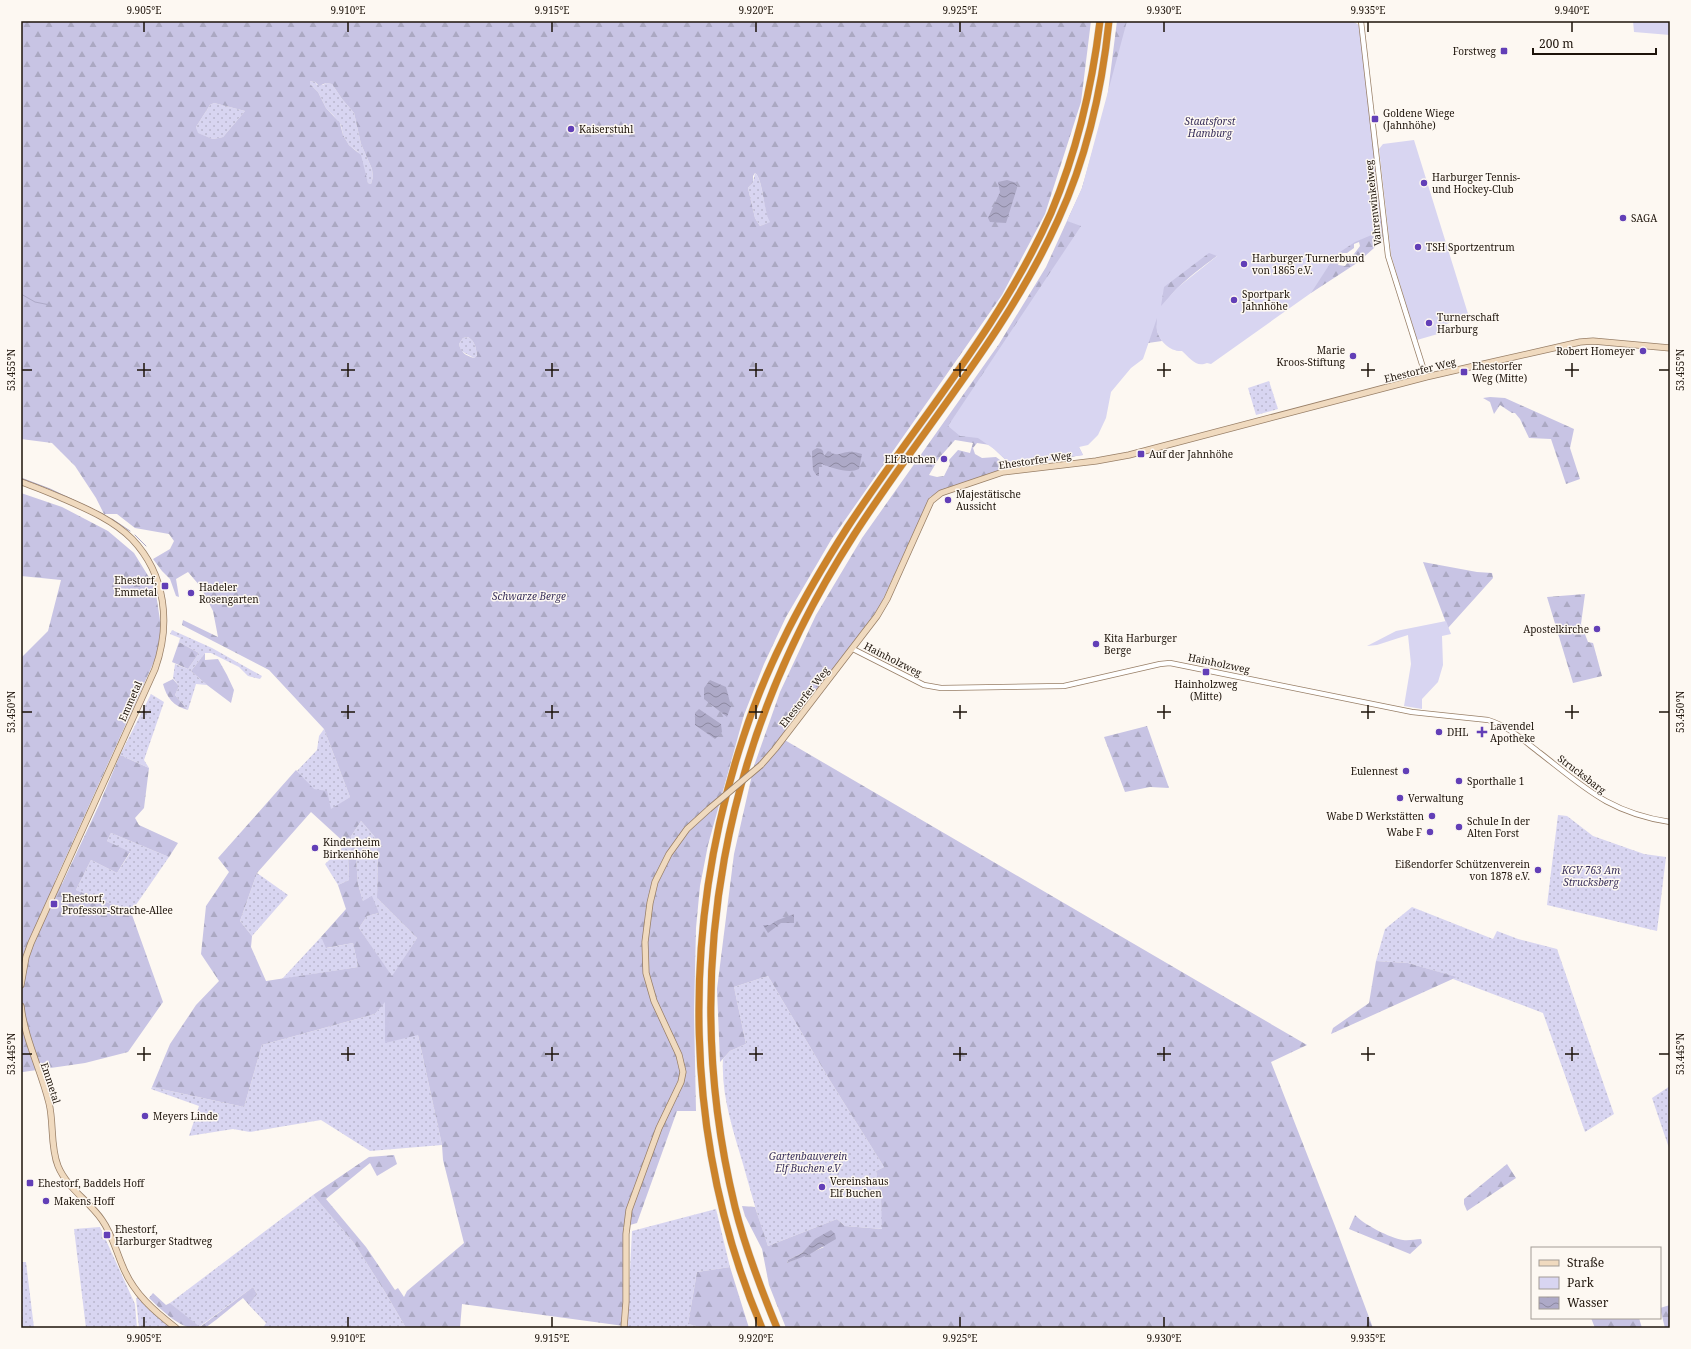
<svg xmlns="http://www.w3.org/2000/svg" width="1691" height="1349" viewBox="0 0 1691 1349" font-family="'Noto Serif',serif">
<defs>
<pattern id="grass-dots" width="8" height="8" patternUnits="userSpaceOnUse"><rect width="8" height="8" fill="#d8d5f1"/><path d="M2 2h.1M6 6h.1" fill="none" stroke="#b9b6cd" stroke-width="1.8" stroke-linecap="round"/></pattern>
<pattern id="forest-firs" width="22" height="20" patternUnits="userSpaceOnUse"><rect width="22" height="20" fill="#c8c4e4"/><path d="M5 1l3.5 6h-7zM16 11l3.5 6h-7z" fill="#aba8c2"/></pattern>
<pattern id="water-waves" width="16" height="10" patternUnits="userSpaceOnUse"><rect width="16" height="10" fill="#ada9c7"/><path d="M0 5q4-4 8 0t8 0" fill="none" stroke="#8c88a0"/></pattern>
</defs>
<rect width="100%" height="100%" fill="#fdf8f2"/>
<path fill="url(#grass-dots)" d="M310 81 315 82 317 85H323L326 83 332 84 342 99 354 113 361 144 372 169 373 177 371 184 368 183 358 152 349 145 343 135 341 125 333 115 326 108 318 92 310 84Z
M214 103 245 111 223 137 213 139 197 133 196 127 210 105Z
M755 173C763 179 763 210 771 222L760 226 755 218 748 188 753 182Z
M468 337C475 341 476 348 477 356L474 358 461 351 459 344 463 338Z
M1269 381 1278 409 1256 415 1248 388Z
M172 630 212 648 262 676 260 679 248 676 239 667 211 653H205L191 671 207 685 196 684 188 710 175 695 179 686 173 678 175 664 188 669 199 653 179 642 180 638 170 634Z
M151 694 164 702 144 760 149 768 120 755Z
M324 729 350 797 331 810 297 771 317 750 319 736Z
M1558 815 1567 816 1593 836 1644 854 1666 857 1657 931 1547 905Z
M361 821 374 836 378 846 377 898 417 938 392 977 359 928 367 916 379 913 363 901 358 884 355 846 348 853 349 880 338 885 325 864 346 844Z
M111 833 169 857 131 912 76 890 91 860 117 873 130 853 107 841Z
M257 873 288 895 252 936 240 921Z
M1412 907 1493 939 1497 931 1518 939 1557 949 1614 1114 1585 1132 1543 1013 1453 979 1456 977 1408 963 1376 961 1385 929Z
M321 937 327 948 353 943 358 967 282 979Z
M768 976 829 1079 884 1167 876 1171 881 1198 883 1229 845 1226 837 1219 768 1246C758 1219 751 1192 743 1164 733 1130 721 1095 723 1059L730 1051 746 1044 734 987Z
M385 1001 418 1035 442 1145 370 1151 321 1120 250 1132 233 1129 189 1136 199 1106 151 1089 152 1087 244 1107 262 1045 375 1014Z
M1670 1086V1151L1652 1098Z
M313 1195 354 1243 385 1292 406 1328H263L266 1323 249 1305 257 1294 253 1287 199 1327 170 1303Z
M716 1209 730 1267 697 1272 688 1324 704 1328H627L632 1231Z
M100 1227 135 1304 137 1328H86L74 1229Z
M21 1262H26L34 1328H21Z
M138 1297 173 1328H139L136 1298Z"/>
<path fill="url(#forest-firs)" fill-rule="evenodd" d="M21 21H1091L1081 102 1045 214 1002 295 831 540 786 617 764 664 744 715 708 845 700 886 696 928 694 1012 696 1111H677L637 1223 623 1227 624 1326 462 1304 460 1328H406L385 1292 354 1243 313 1195 369 1157 394 1155 397 1164 377 1176 370 1163 326 1199 366 1247 395 1290 398 1288 404 1297 407 1291 464 1243 443 1160 442 1145 418 1035 385 1043V1002L375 1014 262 1045 244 1107 152 1087 170 1044 196 1005 219 981 201 954 206 906 229 872 218 858 296 770 314 789 327 791 331 809 350 797 324 729 269 670 182 625 183 620 218 637 213 611 200 586 188 572 176 579 179 597 176 596 170 579 162 571 153 559 170 549 174 541 169 534 135 528 117 514H104L96 498 75 466 52 443 21 439ZM310 81 315 82 319 86 326 83 332 84 342 99 354 113 361 144 372 169 373 177 371 184 368 183 361 155 349 145 343 135 340 123 326 108 318 92 310 84ZM214 103 245 111 223 137 213 139 198 133 196 127 210 105ZM755 173C763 178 763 210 770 222L760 226 755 218 748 188 753 182V176ZM468 337C475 341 476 348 477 356L474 358C465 355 461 353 459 344L463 338ZM311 812 346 844 361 821 374 836 378 846 377 898 417 938 392 976 359 928 367 916 379 913 372 896 363 901 358 884 355 845 348 853 349 880 338 885 346 909 321 937 326 948 353 943 358 967 266 981 251 947 252 936 240 921 257 873Z
M1117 21H1351L1357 24 1360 27 1383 234 1382 241 1357 263 1311 293 1310 290 1221 253C1200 269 1154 299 1157 329 1157 333 1160 337 1162 341L1148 343 1144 352 1109 387 1079 447 1083 455 1012 466 990 445 977 443 973 448 975 454 982 458 996 457 1004 463 1006 468 945 489 930 497 880 606 783 739 1307 1045 1271 1062 1335 1226 1373 1328H786L769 1285 762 1249 745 1216 742 1206 755 1207 768 1246 837 1219 845 1226 882 1229 881 1198 876 1171 884 1167 829 1079 768 976 734 987 746 1044 730 1051 720 1062 717 989 734 854 754 766 780 692 816 615 862 538 999 344 1046 267 1082 188 1107 100ZM1359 242 1360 246 1345 266 1338 265 1340 261 1337 259 1343 253H1347L1354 248V244ZM955 440 973 443 970 453 958 450 949 460 950 464 944 476 937 477 929 475 939 458ZM811 1244 824 1247 787 1263 788 1260 802 1253Z
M1490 397 1505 398 1574 429 1570 448 1580 479 1566 484 1551 439 1529 438 1520 419 1515 413H1512L1500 405 1494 414 1490 402 1483 398Z
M21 493 62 507 108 531 134 553 155 587 161 627 157 655 55 881 62 884 99 805 120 755 149 768 144 808 135 818 139 825 178 843 169 857 111 833 107 841 130 852 117 873 91 860 76 890 131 912 163 1002 128 1052 85 1063 23 1072H21V658L48 631 61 580 21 576Z
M1423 562 1477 572 1492 573 1493 578 1448 628Z
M1585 594 1581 624 1588 642 1593 643 1602 676 1573 683 1547 597Z
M179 642 199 653 188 669 172 662Z
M205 653V660L218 659 227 675 234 690 231 703 207 685 191 671Z
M173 679 179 686 175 695 188 710C173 706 167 698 163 684Z
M1147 726 1169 788 1150 787 1125 792 1104 737Z
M1376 961 1408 963 1457 977 1331 1034 1333 1028 1369 1003Z
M1507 1164 1516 1178 1467 1211 1464 1204V1199Z
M1355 1215C1363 1224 1390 1238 1403 1240 1409 1241 1415 1239 1421 1239L1422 1243 1410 1254 1349 1229Z
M730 1267 749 1328H704L688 1324 697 1272Z
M253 1287 257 1294 249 1305 243 1298C236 1303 209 1327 204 1328 183 1333 163 1311 149 1298L153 1293 166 1305 170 1303 200 1327Z
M1670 1305V1328H1665L1660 1308Z
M1591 1318H1639L1642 1328H1595Z"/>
<path fill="#d8d5f1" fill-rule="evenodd" d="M1127 21H1351L1357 24 1360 27 1381 231 1355 242 1340 252 1333 259 1311 293 1211 364 1207 363C1196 368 1190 358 1182 351 1171 352 1160 342 1157 331 1156 327 1157 322 1157 318L1143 359 1131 368 1111 392 1106 418 1098 435 1088 445 1079 447 1083 455 1012 464 1009 466 1007 461 994 449 978 438 960 436 948 426 1081 226 1067 221 1082 188ZM1209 253 1217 256 1177 288 1161 306 1164 287Z
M1633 21H1668L1670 22V35L1634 32Z
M1414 140 1469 317 1446 324 1448 331 1417 340 1391 255 1379 149 1383 144Z
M1446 621 1451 634 1442 636 1443 665 1438 682 1422 699V709L1404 706 1411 664 1408 635 1377 645 1367 646 1396 631Z"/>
<path fill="url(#water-waves)" d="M1007 180 1017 183V188L1006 223 990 222 988 218 1000 192 998 182Z
M817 448 821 449 823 451 824 456 828 451C837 457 840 453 848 452 852 451 858 453 862 454L859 469C849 474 832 468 822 464L819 467V476H817L813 470 812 454V451Z
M710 680 726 687 731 706 727 717 704 699V688Z
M699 709 721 724 722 732 715 739 695 725V713Z
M794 914V923H781L768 933 763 925H770L778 920Z
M831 1230 835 1234 836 1239 810 1254 787 1263 788 1260 802 1253 815 1239Z"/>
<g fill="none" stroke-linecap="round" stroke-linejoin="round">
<path stroke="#ada9c7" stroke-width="1" d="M21 294 35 302 50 305
M21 478 50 489 105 515
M112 519 130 531
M135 535 146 546"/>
<g stroke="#987f67" stroke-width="6">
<path id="tertiary" d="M1361 21 1388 256 1426 377
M853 649 924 685 941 688 1064 686 1160 664 1170 663 1412 712 1488 720C1508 726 1523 740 1540 753 1585 788 1610 813 1670 822"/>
</g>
<g stroke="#987f67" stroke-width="7">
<path id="secondary" d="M21 482C36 487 50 493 64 499 87 509 113 520 132 539 166 575 171 624 155 669L31 943 26 957 21 985
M761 765 775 749 877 616 887 599 931 501 941 493 1003 472 1096 461 1129 455 1426 377 1580 342 1593 341 1670 348
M21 1006C25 1040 41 1070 49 1103 54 1123 50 1146 58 1166 67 1188 89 1201 102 1220 112 1234 116 1251 123 1267 134 1294 154 1311 176 1328
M624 1328 626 1302V1234L629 1210 659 1128 681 1082 683 1072 679 1055 654 1001 646 973 645 942 650 903 655 882 669 854 687 829 709 809"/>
</g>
<g stroke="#d6d5d3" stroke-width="8">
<path id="motorway" d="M762 1328C683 1142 680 929 743 738 767 663 805 594 847 528 915 424 1000 328 1051 213 1077 151 1092 87 1100 21
M777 1328C761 1289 745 1248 735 1207 678 973 724 736 854 535 922 429 1006 335 1058 220 1087 157 1102 89 1109 21"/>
</g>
<use href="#tertiary" stroke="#fff" stroke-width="4.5"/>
<use href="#secondary" stroke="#f0dabf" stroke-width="5.5"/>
<use href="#motorway" stroke="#cc832a" stroke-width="7"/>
<g stroke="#987f67" stroke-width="7" stroke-linecap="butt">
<path id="secondary-bridge" d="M709 809 761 765"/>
</g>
<use href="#secondary-bridge" stroke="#f0dabf" stroke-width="5.5"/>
</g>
<path fill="none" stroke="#1d130a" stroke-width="1.5" d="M144 22V32M348 22V32M552 22V32M756 22V32M960 22V32M1164 22V32M1368 22V32M1572 22V32M144 363V377M348 363V377M552 363V377M756 363V377M960 363V377M1164 363V377M1368 363V377M1572 363V377M22 370H32M137 370H151M341 370H355M545 370H559M749 370H763M953 370H967M1157 370H1171M1361 370H1375M1565 370H1579M1659 370H1669M144 705V719M348 705V719M552 705V719M756 705V719M960 705V719M1164 705V719M1368 705V719M1572 705V719M22 712H32M137 712H151M341 712H355M545 712H559M749 712H763M953 712H967M1157 712H1171M1361 712H1375M1565 712H1579M1659 712H1669M144 1047V1061M348 1047V1061M552 1047V1061M756 1047V1061M960 1047V1061M1164 1047V1061M1368 1047V1061M1572 1047V1061M22 1054H32M137 1054H151M341 1054H355M545 1054H559M749 1054H763M953 1054H967M1157 1054H1171M1361 1054H1375M1565 1054H1579M1659 1054H1669M144 1317V1327M348 1317V1327M552 1317V1327M756 1317V1327M960 1317V1327M1164 1317V1327M1368 1317V1327"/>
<g fill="#623fb7" stroke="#fdf8f2" stroke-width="1.5">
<rect x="1500" y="47" width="8" height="8" rx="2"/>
<rect x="1371" y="115" width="8" height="8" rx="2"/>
<circle cx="571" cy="129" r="4"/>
<circle cx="1424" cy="183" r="4"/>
<circle cx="1623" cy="218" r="4"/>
<circle cx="1418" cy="247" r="4"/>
<circle cx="1244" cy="264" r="4"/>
<circle cx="1234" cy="300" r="4"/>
<circle cx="1429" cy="323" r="4"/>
<circle cx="1643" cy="351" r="4"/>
<circle cx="1353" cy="356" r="4"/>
<rect x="1460" y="368" width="8" height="8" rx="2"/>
<rect x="1137" y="450" width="8" height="8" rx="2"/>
<circle cx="944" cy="459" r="4"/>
<circle cx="948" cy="500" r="4"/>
<rect x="161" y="582" width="8" height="8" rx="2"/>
<circle cx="191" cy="593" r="4"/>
<circle cx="1597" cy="629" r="4"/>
<circle cx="1096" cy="644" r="4"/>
<rect x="1202" y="668" width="8" height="8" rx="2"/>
<circle cx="1439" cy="732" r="4"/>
<path d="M1480 726h4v4h4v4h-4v4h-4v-4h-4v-4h4z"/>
<circle cx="1406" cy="771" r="4"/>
<circle cx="1459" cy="781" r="4"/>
<circle cx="1400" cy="798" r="4"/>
<circle cx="1432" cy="816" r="4"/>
<circle cx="1459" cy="827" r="4"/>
<circle cx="1430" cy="832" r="4"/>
<circle cx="315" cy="848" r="4"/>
<circle cx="1538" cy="870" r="4"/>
<rect x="50" y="900" width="8" height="8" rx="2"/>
<circle cx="145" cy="1116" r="4"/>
<rect x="26" y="1179" width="8" height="8" rx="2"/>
<circle cx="822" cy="1187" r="4"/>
<circle cx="46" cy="1201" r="4"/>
<rect x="103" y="1231" width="8" height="8" rx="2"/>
</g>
<g text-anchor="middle" stroke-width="3" stroke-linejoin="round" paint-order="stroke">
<g font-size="10" fill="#1d130a" stroke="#fdf8f2" text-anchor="start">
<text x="1496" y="55" text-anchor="end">Forstweg</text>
<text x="1383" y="117">Goldene Wiege<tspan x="1383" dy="12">(Jahnhöhe)</tspan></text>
<text x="579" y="133">Kaiserstuhl</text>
<text x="1432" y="181">Harburger Tennis-<tspan x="1432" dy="12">und Hockey-Club</tspan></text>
<text x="1631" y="222">SAGA</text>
<text x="1426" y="251">TSH Sportzentrum</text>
<text x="1252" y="262">Harburger Turnerbund<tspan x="1252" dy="12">von 1865 e.V.</tspan></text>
<text x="1242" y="298">Sportpark<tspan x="1242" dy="12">Jahnhöhe</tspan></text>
<text x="1437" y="321">Turnerschaft<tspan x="1437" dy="12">Harburg</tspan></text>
<text x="1345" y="354" text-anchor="end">Marie<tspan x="1345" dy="12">Kroos-Stiftung</tspan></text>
<text x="1635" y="355" text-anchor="end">Robert Homeyer</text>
<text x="1472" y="370">Ehestorfer<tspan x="1472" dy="12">Weg (Mitte)</tspan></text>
<text x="1149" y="458">Auf der Jahnhöhe</text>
<text x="936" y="463" text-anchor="end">Elf Buchen</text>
<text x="956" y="498">Majestätische<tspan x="956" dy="12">Aussicht</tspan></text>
<text x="157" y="584" text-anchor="end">Ehestorf,<tspan x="157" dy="12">Emmetal</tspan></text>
<text x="199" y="591">Hadeler<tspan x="199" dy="12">Rosengarten</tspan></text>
<text x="1589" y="633" text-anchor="end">Apostelkirche</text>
<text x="1104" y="642">Kita Harburger<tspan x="1104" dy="12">Berge</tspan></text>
<text x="1206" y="688" text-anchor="middle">Hainholzweg<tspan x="1206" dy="12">(Mitte)</tspan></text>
<text x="1490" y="730">Lavendel<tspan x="1490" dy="12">Apotheke</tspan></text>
<text x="1447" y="736">DHL</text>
<text x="1398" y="775" text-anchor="end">Eulennest</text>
<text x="1467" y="785">Sporthalle 1</text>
<text x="1408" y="802">Verwaltung</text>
<text x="1424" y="820" text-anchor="end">Wabe D Werkstätten</text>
<text x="1467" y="825">Schule In der<tspan x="1467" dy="12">Alten Forst</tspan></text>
<text x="1422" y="836" text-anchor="end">Wabe F</text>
<text x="323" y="846">Kinderheim<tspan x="323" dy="12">Birkenhöhe</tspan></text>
<text x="1530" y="868" text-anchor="end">Eißendorfer Schützenverein<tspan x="1530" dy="12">von 1878 e.V.</tspan></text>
<text x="62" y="902">Ehestorf,<tspan x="62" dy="12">Professor-Strache-Allee</tspan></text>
<text x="153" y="1120">Meyers Linde</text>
<text x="830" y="1185">Vereinshaus<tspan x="830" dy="12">Elf Buchen</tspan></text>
<text x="38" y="1187">Ehestorf, Baddels Hoff</text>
<text x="54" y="1205">Makens Hoff</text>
<text x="115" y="1233">Ehestorf,<tspan x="115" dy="12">Harburger Stadtweg</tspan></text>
</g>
<g font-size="10" font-style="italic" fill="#39305b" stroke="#fdf8f2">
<text x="1210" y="125">Staatsforst<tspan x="1210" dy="12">Hamburg</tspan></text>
<text x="529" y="600">Schwarze Berge</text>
<text x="1591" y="874">KGV 763 Am<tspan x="1591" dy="12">Strucksberg</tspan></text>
<text x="808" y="1160">Gartenbauverein<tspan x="808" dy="12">Elf Buchen e.V</tspan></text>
</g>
<g font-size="10" fill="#1d130a" stroke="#fdf8f2">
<text transform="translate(1373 203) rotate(-96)" y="4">Vahrenwinkelweg</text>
<text transform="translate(1420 370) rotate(-14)" y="4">Ehestorfer Weg</text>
<text transform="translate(1035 460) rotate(-8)" y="4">Ehestorfer Weg</text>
<text transform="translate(893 659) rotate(27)" y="4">Hainholzweg</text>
<text transform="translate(1219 663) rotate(12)" y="4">Hainholzweg</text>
<text transform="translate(804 697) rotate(-52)" y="4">Ehestorfer Weg</text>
<text transform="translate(130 701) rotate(-66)" y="4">Emmetal</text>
<text transform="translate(1582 774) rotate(37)" y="4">Strucksbarg</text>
<text transform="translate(51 1083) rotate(72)" y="4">Emmetal</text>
</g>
</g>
<rect width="1691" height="1349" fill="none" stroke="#fdf8f2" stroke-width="44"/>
<rect x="1531" y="1247" width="130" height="72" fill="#fdf8f2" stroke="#a39c95"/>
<rect x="1539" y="1260" width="20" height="6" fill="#f0dabf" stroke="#a39c95"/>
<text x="1567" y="1267" font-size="12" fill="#1d130a">Straße</text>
<rect x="1539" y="1277" width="20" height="12" fill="#d8d5f1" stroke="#a39c95"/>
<text x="1567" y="1287" font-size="12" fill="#1d130a">Park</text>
<rect x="1539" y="1297" width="20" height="12" fill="url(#water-waves)" stroke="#a39c95"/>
<text x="1567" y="1307" font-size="12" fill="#1d130a">Wasser</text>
<path d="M1533 48v6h123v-6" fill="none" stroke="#1d130a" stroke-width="2"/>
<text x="1539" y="48" font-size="12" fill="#1d130a" stroke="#fdf8f2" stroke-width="3" paint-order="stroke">200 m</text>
<rect x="22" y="22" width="1647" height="1305" fill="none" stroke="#1d130a" stroke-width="1.5"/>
<g font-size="10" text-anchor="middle" fill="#1d130a">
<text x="144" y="14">9.905°E</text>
<text x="348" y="14">9.910°E</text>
<text x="552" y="14">9.915°E</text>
<text x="756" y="14">9.920°E</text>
<text x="960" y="14">9.925°E</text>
<text x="1164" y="14">9.930°E</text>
<text x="1368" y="14">9.935°E</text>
<text x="1572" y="14">9.940°E</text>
<text transform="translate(11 370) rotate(-90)" y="4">53.455°N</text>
<text transform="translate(1680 370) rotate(-90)" y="4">53.455°N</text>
<text transform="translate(11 712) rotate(-90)" y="4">53.450°N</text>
<text transform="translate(1680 712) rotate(-90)" y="4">53.450°N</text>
<text transform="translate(11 1054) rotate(-90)" y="4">53.445°N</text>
<text transform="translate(1680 1054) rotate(-90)" y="4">53.445°N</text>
<text x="144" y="1342">9.905°E</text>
<text x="348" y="1342">9.910°E</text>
<text x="552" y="1342">9.915°E</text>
<text x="756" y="1342">9.920°E</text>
<text x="960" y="1342">9.925°E</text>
<text x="1164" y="1342">9.930°E</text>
<text x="1368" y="1342">9.935°E</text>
</g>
</svg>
